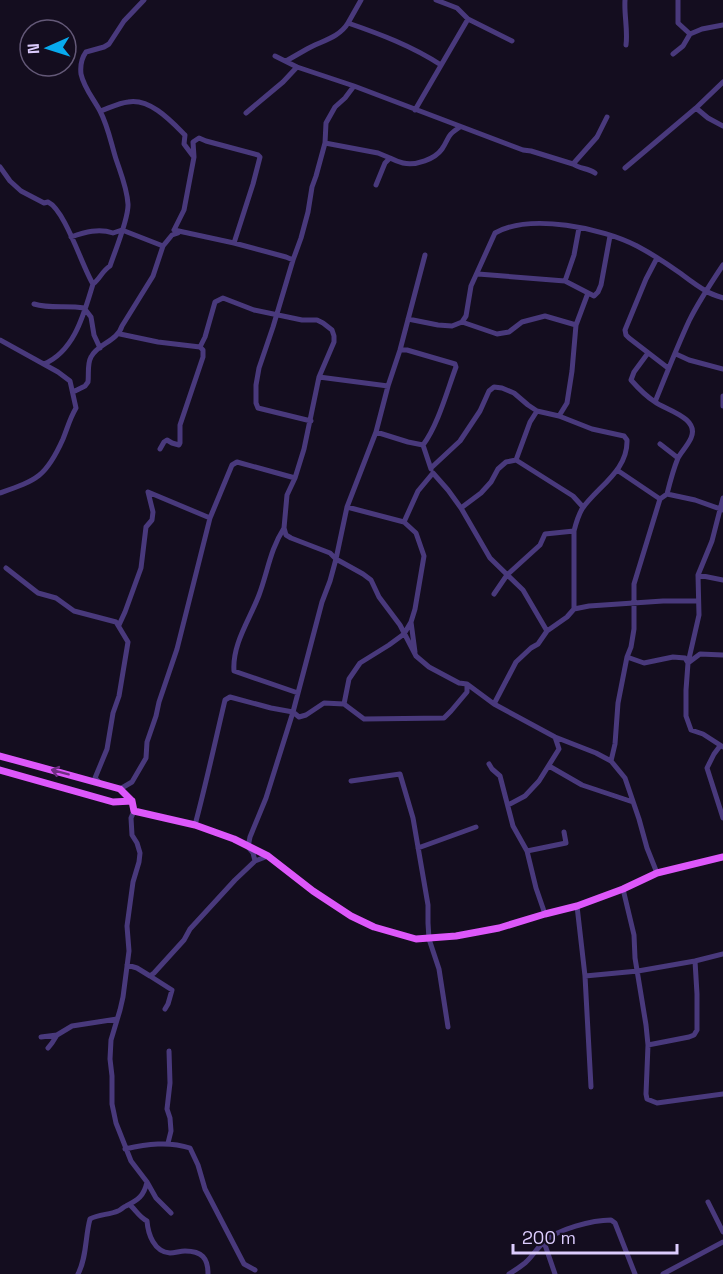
<svg xmlns="http://www.w3.org/2000/svg" width="723" height="1274" viewBox="0 0 723 1274" font-family="'Space Grotesk',sans-serif">
<rect width="100%" height="100%" fill="#140d1f"/>
<g fill="none" stroke-linecap="round" stroke-linejoin="round">
<path stroke="#49397c" stroke-width="5" d="M361 0 348 23C380 34 412 46 441 65
M436 0 457 8 468 19
M625 0C624 15 628 30 626 45
M678 0V23L690 34 702 29 723 25
M673 54 683 46 690 34
M275 56 297 67 354 86 345 98 335 107 326 123 325 143 316 176 312 187 308 212 301 238 293 260 273 327 259 368 256 385V403L258 408 311 421
M286 61C293 57 300 53 307 49 321 41 339 38 348 23
M723 82 696 108 708 118 723 126
M354 86 523 150 531 151 573 164 597 137 607 117
M415 110 468 19 512 41
M100 111C109 108 119 103 128 102 150 98 171 121 185 135L184 144 193 156
M246 113 283 82 297 67
M325 143 378 153 390 158 385 163 376 185
M390 158C394 160 399 162 403 163 416 166 435 159 442 149 450 137 446 136 460 127
M573 164C580 169 588 168 595 173
M0 167 10 181 21 191 44 203 48 202C65 210 82 266 93 284
M625 168 696 108
M174 230 184 210 194 157 193 142 199 138 206 141 258 155 260 157 253 184 234 243
M71 237C85 232 99 228 113 233L122 230 163 246
M657 258 646 279 625 330 626 335 629 338 668 368
M478 274 565 281 594 296 598 292 601 285 610 236
M565 281 574 255 579 228
M34 304C51 309 67 305 84 308L91 317 94 335 100 348
M408 319 438 325 452 326 462 322 466 316 471 286 495 233C530 213 603 228 637 246 652 254 666 263 680 273 688 279 697 286 706 291 711 294 717 296 723 298
M462 322 497 334 509 332 522 322 545 316 576 325
M120 334 158 342 200 347 203 350V357L180 425V443L179 445 172 443 167 440 164 442 160 449
M0 340 58 372 70 381 76 408C69 420 68 427 63 439 46 477 37 480 0 493
M200 347 205 337 215 302 223 298 254 310 302 320H317L323 323 332 330 334 336V342L319 377 304 449 295 478 287 495 284 528 286 535 291 538 330 553 336 559 363 574 371 580 379 597 400 625 416 656 429 667 459 683 467 684 494 704
M400 350H407L455 364 456 367C447 391 438 425 423 445
M648 353 634 372 631 380C638 388 646 396 655 402 666 410 700 418 691 438 688 445 682 451 678 458 673 470 670 482 667 494
M676 354 689 360 723 369
M44 364C75 351 84 313 93 284 100 279 102 271 110 266 115 251 129 218 128 204 127 188 121 174 116 159 111 143 108 126 100 111 93 98 84 88 81 74 80 65 81 59 86 52L104 47 109 44 124 21 144 0
M319 377 388 386
M73 392 85 386 88 382C89 374 87 364 91 357 98 343 117 342 122 326L153 276 163 246 172 235 178 233 174 230 234 243 286 257 293 260
M723 396V406
M655 402C666 375 677 347 689 321 699 301 711 283 723 265
M559 416 567 403 572 371 576 325 588 293
M376 432 408 442 423 445 431 469
M660 444 678 458
M516 460 530 422 537 411
M431 468 460 441 480 411 489 391 494 387 502 388 514 393 528 405 537 411 559 416 592 429 624 436 627 440C628 471 597 487 582 509 578 516 576 523 574 531V609
M617 470 660 499
M723 498 712 541 698 575 699 615 688 663 686 690V716L691 730 703 734 723 747
M347 507 404 522 418 491 433 473 448 490 461 508 490 558 523 590 547 631 538 644 531 648 516 662 494 704 555 737 596 753 611 761 625 778 639 819 647 848 657 873
M461 508 481 493 491 482 498 469 506 462 516 460 573 496 583 507
M404 522 416 533 424 556 415 609 411 622 415 652
M284 528C270 550 268 571 259 595 250 619 232 644 234 671L298 693
M6 568 38 593 56 598 74 611 116 622 128 642 119 696 113 713 107 749 95 778 100 783
M698 575 723 580
M494 594 507 575 540 545 545 534 574 531
M119 625 125 612 141 568 146 527 152 520 153 512 148 492 210 518
M547 631 567 617 574 609 589 606 663 601H698
M627 657 644 663 673 657 685 658 688 663 700 654 723 655
M344 704 349 679 360 663 389 645 404 634 411 622
M720 746 714 754 707 768 723 818
M611 761 615 744 618 703 627 657 631 647 634 629V584L660 499 667 494 695 500 723 510
M489 764 492 769 500 776 513 826 527 851 536 888 545 914
M549 766 582 785 633 802
M351 781 400 774 413 818 428 905V923L429 939 439 969 448 1027
M120 789 132 782 146 758 147 742 156 716 159 702 177 649 210 518 232 465 237 462 295 478
M508 805 525 796 539 781 559 749 555 737
M134 811 131 818 132 835 137 843 140 853 139 862 133 882 127 926 129 951 123 997 120 1010 111 1040 110 1059 112 1076V1104L116 1123 131 1161 147 1182 156 1198 171 1213
M195 825C206 784 215 742 225 700L230 697 271 708 293 712 299 717 306 715 324 703 344 704 364 719 444 718 451 711 467 692V684
M418 848 476 827
M527 851 566 843 564 832
M255 861 253 853 248 847 250 837 266 798 293 712 322 602 330 581 336 559 347 507 376 432 388 386 400 350 425 255
M623 889 634 935 635 958 646 1025 648 1045 646 1094 647 1099 657 1103 723 1094
M577 906 585 976 638 971 695 961 723 954
M127 965 137 968 150 976 154 973 184 940 190 929 235 880 255 861 268 856
M150 976 172 990 168 1004 165 1009
M585 976 591 1087
M41 1037 57 1035 72 1026 117 1019
M648 1045 689 1037 694 1035 697 1030V994L695 961
M48 1048 52 1043 57 1035
M168 1143 171 1131 170 1118 167 1109 170 1083 169 1051
M125 1149C147 1144 169 1141 190 1148L198 1165 205 1189 244 1264 255 1270
M708 1202 723 1232
M130 1205C136 1210 139 1217 147 1221 148 1234 154 1252 170 1253 175 1253 180 1251 185 1251 202 1251 208 1258 208 1274
M544 1242 555 1274
M78 1274C87 1257 85 1237 90 1219 99 1214 109 1215 118 1211 121 1210 123 1207 126 1206 138 1200 144 1196 147 1182
M509 1274C514 1271 520 1267 525 1263 532 1257 537 1248 544 1242 557 1229 593 1220 611 1220L615 1223 635 1274
M663 1274 723 1242"/>
<path stroke="#dd57fa" stroke-width="7" d="M0 756 120 789 132 801 134 811 195 825 234 839 268 856 313 891 351 916 374 927 416 939 456 936 499 928 545 914 577 906 623 889 657 873 723 857
M0 770 113 802 132 801"/>
</g>
<defs><path id="oneway-shaft" d="M-6 0H5M1.5-3L5.5 0L1.5 3" fill="none" stroke-width="1.6" stroke-linecap="round" stroke-linejoin="round" transform="scale(1.5)"/></defs>
<use stroke="#6e2e82" href="#oneway-shaft" transform="translate(60 772) rotate(-165)"/>
<g transform="translate(48 48) rotate(267)"><circle r="28" fill="#140d1f" stroke="#645978" stroke-width="1.5"/>
<path d="M0-4.5L10 22L0 15L-10 22Z" fill="#08aaee"/>
<text y="-9" font-size="16" font-weight="bold" text-anchor="middle" fill="#dcccfd">N</text>
</g>
<path d="M513 1244v9h164v-9" fill="none" stroke="#dcccfd" stroke-width="3"/>
<text x="522" y="1244" font-size="18" fill="#dcccfd" stroke="#140d1f" stroke-width="4.5" paint-order="stroke">200 m</text>
</svg>
